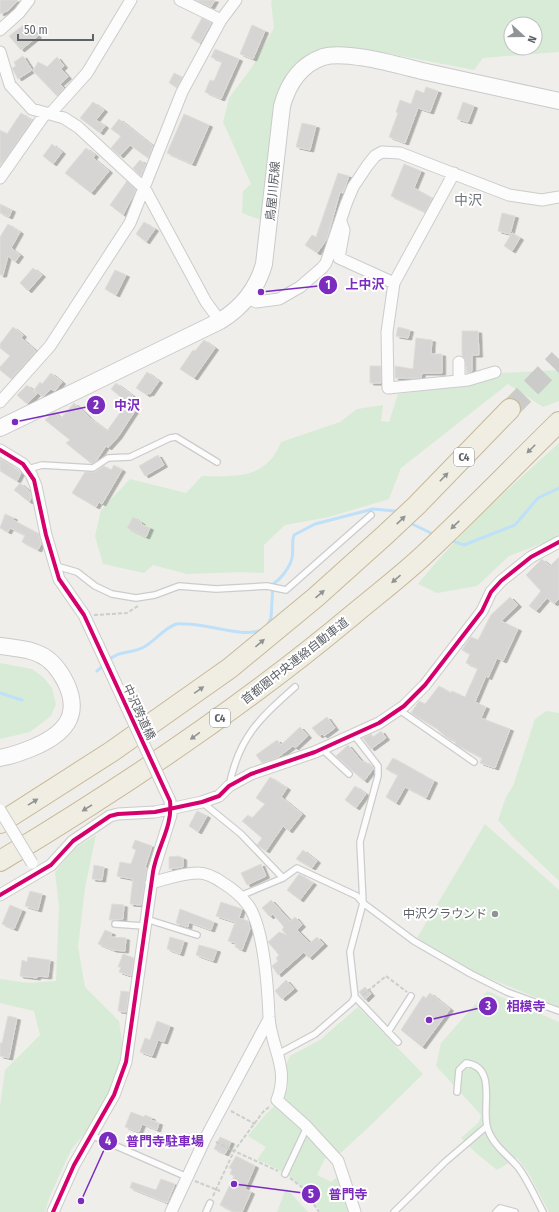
<svg xmlns="http://www.w3.org/2000/svg" width="559" height="1212" viewBox="0 0 559 1212" font-family="'Fira Sans Condensed','Noto Sans JP',sans-serif">
<defs>
<filter id="shadow"><feDropShadow dx="3.5" dy="2" stdDeviation="0" flood-color="#0004"/></filter>
</defs>
<rect width="100%" height="100%" fill="#efeeea"/>
<path fill="#d8ebd6" fill-rule="evenodd" d="M272 0H559V52L483 58 474 70 365 49 329 47 311 52 297 63 284 80 277 99 263 221 242 213 243 191 251 184 223 122 229 98 252 67 274 28 271 2ZM511 24H535V48H511Z
M559 370V401L543 407 508 384 401 468 389 499 329 517 285 525 264 545V573L240 572 187 574 153 565 144 573 103 564 95 536 101 510 130 479 186 493 202 476C235 477 267 479 281 442L340 422 357 409 383 405 381 421 389 422 398 394 484 382 502 373Z
M559 443V537L509 556 477 586 437 593 418 584C460 532 510 487 559 443Z
M0 663 32 669 43 677 52 688 56 704 51 716 30 732 0 739Z
M546 711 559 713V881L513 837 498 820 506 797 513 786 535 719Z
M485 824 559 890V1007L479 974 417 938Z
M96 835 85 888 78 947 85 987 119 1021 123 1047 115 1077 102 1112 71 1150 49 1198 45 1212H0V1106L5 1070 40 1035 34 1011 0 1003V979L29 983 56 981 59 906 55 872 74 849Z
M487 991 559 1022V1212H549L528 1172 517 1158 497 1170 476 1153 461 1138 479 1122 481 1115 436 1066 441 1043Z
M358 1007 423 1074 370 1126 332 1161 325 1158 317 1175 332 1182 334 1179 339 1177 351 1212H320C307 1185 284 1170 257 1160L266 1147 248 1136 265 1115 281 1100 288 1088 286 1065 290 1056 320 1040Z
M286 1188 308 1212H277Z"/>
<g fill="none" stroke-linecap="round" stroke-linejoin="round">
<path stroke="#bfe0f9" stroke-width="3" d="M408 522 435 535
M450 540 464 545 515 525 538 498 559 488
M267 626 271 618 273 584C281 579 290 567 292 558 294 550 291 543 294 535L315 524 373 509 395 511 397 513
M108 661C119 650 129 654 142 648 153 643 162 630 174 625 177 623 183 624 186 624 208 624 243 638 261 630
M97 671 104 665
M0 693 22 700"/>
</g>
<path fill="#d6d5d3" stroke="#deddd9" filter="url(#shadow)" d="M0 0H18L9 10 0 14Z
M196 0H215L211 7Z
M202 18 211 23 200 43 191 38Z
M26 23 38 36 21 50 9 36Z
M252 25 265 31 253 59 240 54Z
M215 49 239 59 221 99 205 92 210 80 214 81 222 62 211 57Z
M23 56 32 70 18 79 12 68 16 66 14 62Z
M57 57 64 66 61 69 68 77 60 84 64 88 57 96 33 71 38 62 47 67Z
M174 73 182 77 177 87 169 83Z
M426 87 438 91 430 112 418 108 405 143 389 137 398 113 396 112 400 100 411 104 416 90 424 93Z
M93 102 104 110 96 120 105 126 100 133 80 118Z
M463 102 474 106 468 122 457 119Z
M21 113 32 120 0 166V130L7 134Z
M184 114 209 125 192 164 167 153Z
M119 119 153 146 148 158 130 145 120 156 111 148 121 136 111 129Z
M302 123 316 126 310 150 296 147Z
M52 144 62 152 53 164 43 156Z
M86 148 95 155 93 158 109 171 91 193 65 173Z
M140 160 146 165 141 176 133 168Z
M404 164 421 171 414 188 432 198 425 212 391 196Z
M338 173 349 176 343 193 340 192 327 239 317 253 305 245 312 235 316 237Z
M127 181 136 190 123 215 110 205Z
M0 204 12 210 9 217 0 213Z
M502 213 515 216 510 234 498 231Z
M144 222 155 229 146 242 136 234Z
M8 224 20 232 11 248 20 255 15 262 8 256 3 275H0V237Z
M512 233 520 238 512 251 504 246Z
M33 268 42 275 28 291 20 283Z
M115 270 126 275 116 295 105 289Z
M13 327 23 335 21 338 36 351 11 379 0 370V367L10 356 0 348V344Z
M398 327 410 330 408 338 396 336Z
M462 331H478L479 355H472V371L467 373 465 359 462 356Z
M416 338 432 340 431 354H442V373H422L421 378H395V366L413 369Z
M204 340 215 348 194 378 180 369 193 350 195 351Z
M370 366H381V383H370Z
M147 372 159 381 150 394 148 393 147 395 136 388Z
M51 373 62 382 55 391 51 389 43 397 34 390 40 382 42 384Z
M116 383 133 396 128 403 111 389Z
M27 385 37 394 27 404 17 395Z
M74 403 91 419 107 431 126 404 135 411 118 437 108 448 106 446 96 461 92 464 66 443 70 440 45 420 54 412 61 418Z
M158 455 164 465 145 476 139 466Z
M0 458 21 473 17 481 0 471Z
M114 465 122 470 102 504 99 502 96 507 72 493 85 472H95L104 466 111 470Z
M20 483 30 492 31 498 29 502 14 490Z
M5 514 14 518 13 520 39 534 41 544 38 550 22 542 25 535 10 528 8 532 0 528Z
M133 517 142 523 141 524 150 528 146 537 127 528Z
M559 557V599L554 604 547 598 536 611 529 606 541 591 526 575 542 559 550 566Z
M510 597 518 605 501 621 518 629 503 661 497 658 488 678 486 676 475 702 486 707 481 718 510 729 495 768 480 763 482 758 455 744 456 741 446 737 436 728 411 713 419 701 425 704 439 686 451 693 452 691 465 697 478 668 466 663 470 654 462 650 463 648 471 637 478 640 491 615Z
M327 717 335 728 324 736 322 734 319 736 312 728Z
M300 727 308 736 295 748 293 746 277 758 262 763 256 755 277 740 281 745Z
M381 731 386 738 371 749 363 738 371 734 373 737Z
M348 745 362 762 364 761 374 768 364 781 336 756Z
M393 758 434 781 426 798 405 787 396 803 386 797 398 775 386 769Z
M270 777 287 788 281 797 302 814 289 831 283 826 266 851 257 845 262 838 242 821 248 815 252 818 265 804 256 798Z
M355 786 366 794 356 808 345 800Z
M197 811 207 816 198 832 189 826Z
M135 840 152 846 145 868H147L141 905 130 904 133 879 117 876 120 862 131 864 136 850 132 848Z
M303 850 317 861 312 868 296 859Z
M178 856 183 858V867L169 869V857Z
M261 864 266 876 247 885 241 873Z
M94 865 104 867 102 880 92 879Z
M299 874 313 883 300 900 287 890Z
M30 891 42 894 38 910 25 906Z
M271 900 290 921 295 917 302 925 297 930 310 943 317 937 324 944 309 958 304 952 278 975 272 966 278 961 276 958 279 955 268 942 279 932 287 935 282 930 284 927 273 914 270 917 262 908Z
M221 902 242 909 239 918 248 921 250 929 242 950 235 947 236 943 228 941 235 922 216 916Z
M112 904 124 905 123 919 109 920Z
M10 905 22 910 14 929 2 924Z
M180 909 214 922 211 930 189 922 188 927 176 923Z
M105 930 112 933 110 937 126 938 125 951 113 950 98 944Z
M170 937 184 941 180 954 167 949Z
M199 945 217 950 213 961 196 955Z
M123 954 134 958 131 976 119 972 121 967H118Z
M28 957 50 960 48 977 37 976V978L20 976 22 960 27 962Z
M286 980 294 989 282 999 275 991Z
M365 987 371 994 365 1000 359 992Z
M121 991 129 992 126 1012 118 1011Z
M430 993 450 1009 422 1047 401 1030 423 996 426 998Z
M8 1016 17 1018 9 1058 0 1056V1043H2Z
M157 1021 170 1026 164 1042 158 1040 152 1056 140 1052 145 1038 150 1040Z
M131 1112 144 1117 145 1115 152 1118 151 1120 159 1123 157 1130 142 1124 139 1132 125 1127Z
M220 1137 231 1142 225 1154 214 1149Z
M236 1156 255 1166 245 1189 251 1192 242 1212H234L220 1205 234 1176 230 1174 232 1169 229 1168Z
M161 1179 175 1184 167 1203 130 1188 132 1182 156 1190Z"/>
<g fill="none" stroke-linecap="round" stroke-linejoin="round">
<path stroke="#cbcbca" stroke-width="20" stroke-dasharray="20 10" stroke-linecap="butt" d="M510 409 559 359"/>
<g stroke="#cbcccc" stroke-width="8">
<path id="service" d="M28 469 42 465 93 468 108 458 130 457 170 438 176 437 217 462
M56 566 77 572 95 586 112 594 136 598 155 595 179 586 216 589 267 586 286 590 371 515
M398 709 474 762
M322 749 349 774
M229 786C239 737 259 719 295 687
M203 803 241 834 283 878
M240 896 283 878 297 868 357 896 363 903 414 941 471 974 507 992 559 1011
M146 919 197 935
M115 924 144 926
M355 997 398 1042
M388 1032 411 996
M278 1054 315 1034 352 1002 355 997 350 952 363 903 360 842 378 776V766L354 735
M457 1092 459 1070 466 1063C497 1067 482 1105 487 1126 491 1144 507 1154 518 1167 528 1180 535 1197 543 1212
M91 1135 187 1177
M285 1174 307 1127
M206 1212 210 1203
M394 1212 445 1162 487 1126
M496 1212 500 1208 515 1212"/>
</g>
<g stroke="#cbcccc" stroke-width="13">
<path id="minor" d="M221 20 236 0
M0 30 19 13 29 0
M0 52 10 85 32 109 64 118 78 127 145 189 206 302 220 321
M50 114 87 73 131 0
M454 173 394 283 387 332 388 388 468 380 495 372
M0 178 45 114
M341 222 344 230 339 258 394 283
M248 298 256 302 279 299 300 287 322 268 326 263 346 204 353 187 367 166 375 156 382 152 400 153 509 195 542 200 559 197
M459 362V381
M0 402 50 346 130 223 182 92 221 20 180 0
M0 450 23 464 31 474 36 486 46 535 59 579 84 615 98 645
M151 883C166 879 182 873 198 873 208 873 216 878 223 883 233 889 241 896 248 905 264 927 268 990 269 1017 271 1048 290 1068 277 1100L305 1125 338 1161 355 1212
M0 895 51 865 73 841 110 816 118 814 155 812 202 802 219 796 229 786 251 774 315 752 379 723 404 706 425 685 482 611 491 592 501 581 531 557 559 542
M53 1212 74 1165 114 1095 126 1062 153 872 171 815 170 801 163 786
M171 1212 206 1137 269 1019"/>
</g>
<g stroke="#cacacb" stroke-width="18">
<path id="secondary" d="M0 428 220 321C243 307 257 289 264 264L282 106C288 84 300 65 323 57 346 50 397 65 422 71 468 81 513 91 559 101
M0 646C13 648 27 648 39 654 51 659 60 671 66 683 82 717 63 735 32 748 22 752 11 756 0 758"/>
</g>
<g stroke="#c8b996" stroke-width="22">
<path id="motorway" d="M0 823 111 752 230 668 316 597 385 535 417 505 510 409
M0 861C125 786 243 707 355 613 379 593 404 574 426 553 472 510 515 465 559 422"/>
</g>
<path stroke="#cacfcc" stroke-width="2" stroke-dasharray="4 2" stroke-linecap="butt" d="M94 615 127 613 138 606
M363 995 386 976 407 992
M269 1107 263 1112 234 1151 278 1171
M231 1111 255 1124
M290 1178 303 1188 319 1212
M195 1181 220 1191
M213 1196 234 1151 214 1141"/>
<use href="#service" stroke="#fdfcfc" stroke-width="5.5"/>
<use href="#minor" stroke="#fdfcfc" stroke-width="11"/>
<use href="#secondary" stroke="#fdfcfc" stroke-width="16"/>
<use href="#motorway" stroke="#f0ede3" stroke-width="20"/>
<g stroke="#cbcccc" stroke-width="13" stroke-linecap="butt">
<path id="minor-bridge" d="M98 645 163 786
M0 810 32 863"/>
</g>
<use href="#minor-bridge" stroke="#fdfcfc" stroke-width="11"/>
<g stroke="#fff" stroke-width="6">
<path id="cycleway" d="M0 450 23 464 34 480 46 535 59 579 84 615 170 801C173 827 157 847 153 872L126 1062 114 1095 74 1165 53 1212
M0 895 51 865 73 841 110 816 118 814 155 812 202 802 219 796 229 786 251 774 315 752 379 723 404 706 425 685 482 611 491 592 501 581 531 557 559 542"/>
</g>
<use href="#cycleway" stroke="#d6006c" stroke-width="4"/>
</g>
<defs><path id="oneway-solid" d="M-6-.8H1V-3.2L6.5 0L1 3.2V.8H-6Z"/></defs>
<g fill="#929393">
<use href="#oneway-solid" transform="translate(531 449) rotate(135)"/>
<use href="#oneway-solid" transform="translate(444 477) rotate(-46)"/>
<use href="#oneway-solid" transform="translate(401 520) rotate(-43)"/>
<use href="#oneway-solid" transform="translate(455 525) rotate(136)"/>
<use href="#oneway-solid" transform="translate(396 579) rotate(139)"/>
<use href="#oneway-solid" transform="translate(320 594) rotate(-41)"/>
<use href="#oneway-solid" transform="translate(260 643) rotate(-40)"/>
<use href="#oneway-solid" transform="translate(199 690) rotate(-35)"/>
<use href="#oneway-solid" transform="translate(195 736) rotate(144)"/>
<use href="#oneway-solid" transform="translate(33 802) rotate(-32)"/>
<use href="#oneway-solid" transform="translate(87 808) rotate(148)"/>
</g>
<circle fill="#919496" stroke="#fff" stroke-width="1.5" cx="495" cy="914" r="4"/>
<g text-anchor="middle" stroke-width="4" stroke-linejoin="round" paint-order="stroke">
<g fill="#fff" stroke="#8f9295" stroke-width="1">
<rect x="454" y="448" width="20" height="18" rx="3"/>
<rect x="210" y="709" width="20" height="18" rx="3"/>
</g>
<g font-size="11" font-weight="bold" fill="#5f6368">
<text x="464" y="461">C4</text>
<text x="220" y="722">C4</text>
</g>
<g font-size="12" fill="#5f6368" stroke="#fff">
<text transform="translate(273 191) rotate(-85)" y="4">鳥屋川尻線</text>
<text transform="translate(295 661) rotate(-38)" y="4">首都圏中央連絡自動車道</text>
<text transform="translate(139 712) rotate(65)" y="4">中沢跨道橋</text>
</g>
<g font-size="12" fill="#5f6368" stroke="#fff" text-anchor="end">
<text x="487" y="918">中沢グラウンド</text>
</g>
<g font-size="14" fill="#70757a" stroke="#fff">
<text x="468" y="205">中沢</text>
</g>
</g>
<path fill="none" stroke="#7b2cbf" stroke-width="1.5" d="M261 292L328 285M15 422L96 405M429 1020L488 1006M81 1201L108 1141M234 1184L311 1194"/>
<g fill="#7b2cbf" stroke="#fff" stroke-width="1.5">
<circle cx="261" cy="292" r="4"/>
<circle cx="15" cy="422" r="4"/>
<circle cx="429" cy="1020" r="4"/>
<circle cx="81" cy="1201" r="4"/>
<circle cx="234" cy="1184" r="4"/>
<circle cx="328" cy="285" r="10"/>
<circle cx="96" cy="405" r="10"/>
<circle cx="488" cy="1006" r="10"/>
<circle cx="108" cy="1141" r="10"/>
<circle cx="311" cy="1194" r="10"/>
</g>
<g font-size="12" text-anchor="middle" font-weight="bold" fill="#fff">
<text x="328" y="289">1</text>
<text x="96" y="409">2</text>
<text x="488" y="1010">3</text>
<text x="108" y="1145">4</text>
<text x="311" y="1198">5</text>
</g>
<g font-size="13" text-anchor="middle" font-weight="bold" fill="#7b2cbf" stroke="#fff" stroke-width="4" stroke-linejoin="round" paint-order="stroke">
<text x="365" y="289">上中沢</text>
<text x="127" y="410">中沢</text>
<text x="526" y="1011">相模寺</text>
<text x="165" y="1146">普門寺駐車場</text>
<text x="348" y="1199">普門寺</text>
</g>
<g transform="translate(523 36) rotate(111)"><circle r="19" fill="#ffffff" stroke="#bfc1c3"/>
<path d="M0-3L7 15L0 10L-7 15Z" fill="#919496"/>
<text y="-6" font-size="11" font-weight="bold" text-anchor="middle" fill="#5f6368">N</text>
</g>
<path d="M18 34v6h75v-6" fill="none" stroke="#5f6368" stroke-width="2"/>
<text x="24" y="34" font-size="12" fill="#5f6368" stroke="#ffffff" stroke-width="3" paint-order="stroke">50 m</text>
</svg>
